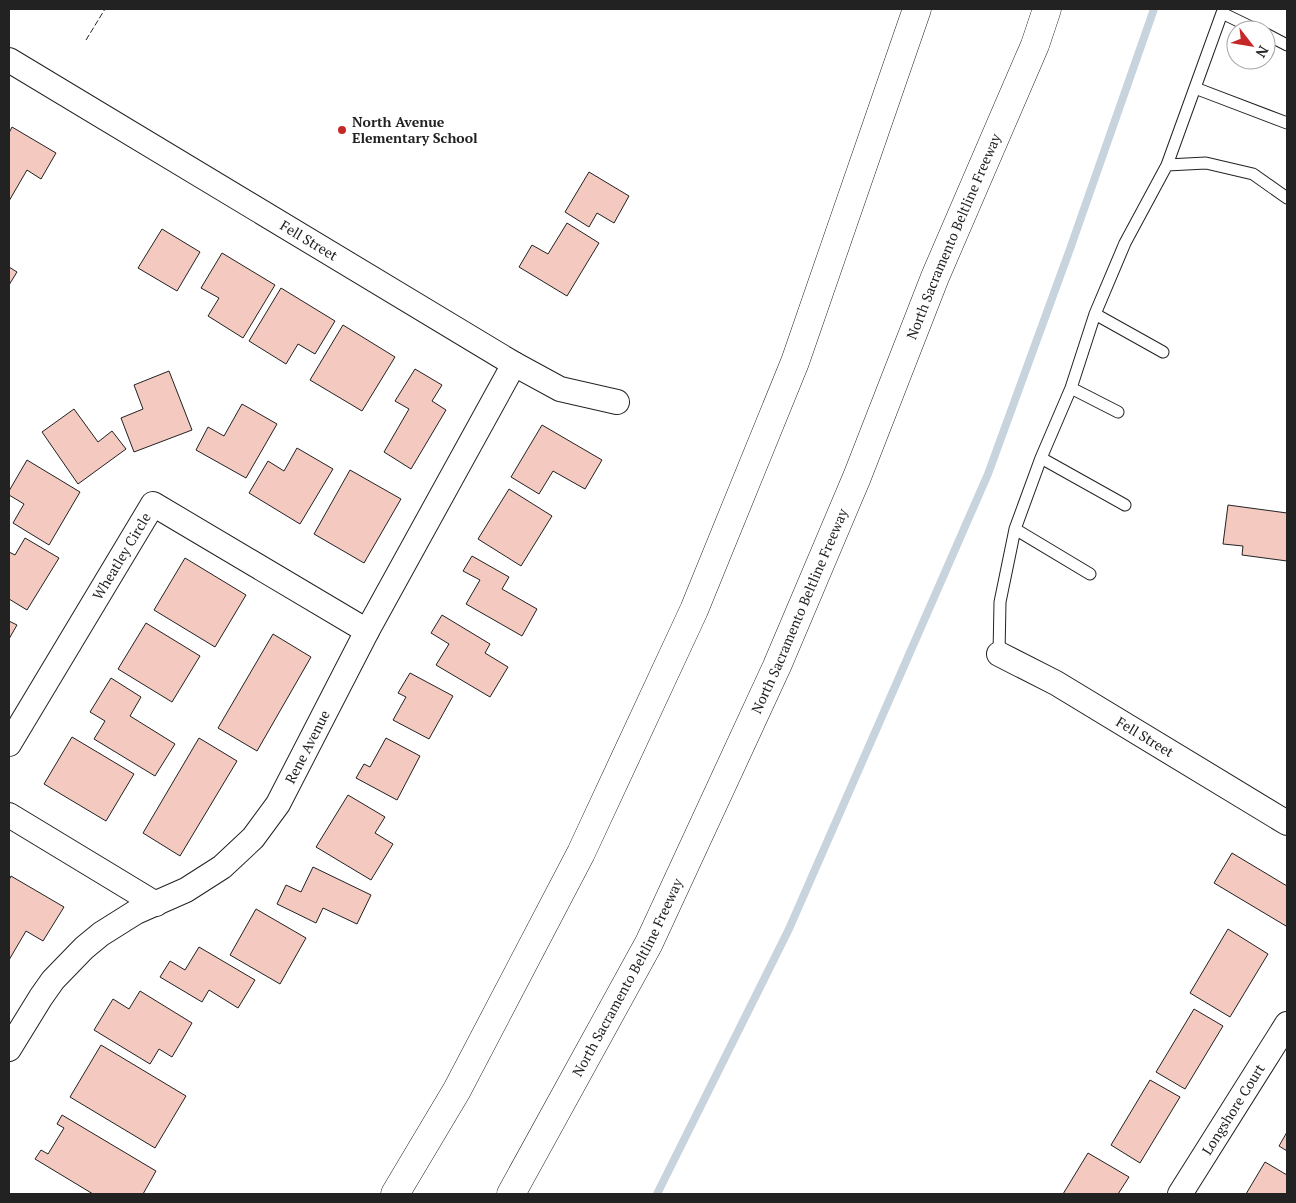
<svg xmlns="http://www.w3.org/2000/svg" width="1296" height="1203" viewBox="0 0 1296 1203" font-family="'PT Serif',serif">
<rect width="100%" height="100%" fill="#fff"/>
<g fill="none" stroke-linecap="round" stroke-linejoin="round">
<path stroke="#c7d3dd" stroke-width="8" d="M657 1194 789 929 988 474 1070 249 1154 9"/>
</g>
<path fill="#f3c9c0" stroke="#222" d="M12 127 56 153 41 179 27 170 9 201V133Z
M589 172 629 196 614 223 597 213 589 227 565 212Z
M567 223 599 243 567 296 519 267 532 245 548 254Z
M162 229 200 252 177 291 138 268Z
M222 253 275 285 243 338 208 316 219 298 201 288Z
M9 267 17 272 9 285Z
M281 288 335 321 315 354 298 344 286 364 249 341Z
M343 325 395 357 362 411 310 380Z
M415 369 442 385 432 401 446 410 411 469 384 452 409 409 395 401Z
M169 371 192 430 134 452 121 418 143 409 134 385Z
M242 404 277 424 246 478 196 450 208 427 224 436Z
M74 409 98 442 112 431 126 449 78 484 42 432Z
M542 425 602 460 585 489 553 471 539 494 511 477Z
M297 448 333 469 300 524 249 493 268 461 284 471Z
M27 460 80 492 49 545 13 523 24 504 9 495V491Z
M350 470 401 499 364 563 314 534Z
M509 489 552 516 521 566 478 539Z
M1228 505 1287 513V561L1242 555 1243 546 1223 544Z
M25 538 59 558 27 610 9 599V552L15 555Z
M472 556 509 577 502 589 537 609 522 636 466 604 480 580 463 571Z
M185 558 246 595 215 647 154 610Z
M442 615 490 644 485 653 508 667 490 697 436 665 449 644 431 633Z
M9 621 17 625 9 639Z
M146 623 200 656 172 702 118 669Z
M273 634 311 657 257 751 218 728Z
M410 673 453 696 429 739 393 720 406 697 398 693Z
M111 678 141 697 130 716 175 744 155 776 94 739 105 721 90 712Z
M72 737 134 774 106 821 44 784Z
M199 738 237 761 180 856 143 833Z
M386 738 420 756 397 800 356 778 364 764 370 767Z
M348 795 385 817 375 833 393 844 371 880 316 847Z
M1232 853 1287 886V923L1286 926 1214 883Z
M313 867 371 895 357 924 323 908 316 923 277 904 286 885 301 892Z
M11 876 64 907 43 941 26 931 9 960V880Z
M256 909 306 938 280 984 230 955Z
M1228 929 1268 954 1230 1017 1190 993Z
M199 947 255 980 238 1008 209 990 202 1002 160 977 170 961 185 970Z
M140 991 192 1023 172 1057 159 1049 150 1064 94 1030 113 999 129 1009Z
M1194 1009 1223 1026 1185 1089 1156 1072Z
M101 1045 186 1096 155 1148 70 1097Z
M1150 1080 1180 1097 1140 1163 1111 1145Z
M62 1115 156 1171 143 1194H93L35 1159 41 1150 48 1154 64 1128 57 1124Z
M1287 1132V1151L1279 1146Z
M1088 1153 1129 1177 1118 1194H1063Z
M1265 1162 1287 1175V1194H1246Z"/>
<g fill="none" stroke-linecap="round" stroke-linejoin="round">
<g stroke="#222" stroke-width="13">
<path id="service" d="M1266 34 1287 45
M1195 88 1287 123
M1167 165 1222 13 1257 30
M1095 314 1071 388 1118 412
M1163 352 1095 314 1125 243 1167 165 1206 163 1253 174 1287 198
M1071 388 1041 458 1125 505
M1041 458 1015 529 1090 574
M999 654 1000 602 1015 529"/>
</g>
<g stroke="#222" stroke-width="26">
<g id="minor">
<path id="s1" d="M9 60 514 364 560 389 617 402"/>
<path id="s2" d="M999 654 1056 683 1287 823"/>
<path id="s3" d="M9 744 153 504 367 631"/>
<path d="M9 815 156 904"/>
<path id="s4" d="M9 1049 41 997 53 980 84 948 101 934 136 912 186 890 222 867 253 838 278 804 367 631 514 364"/>
<path id="s5" d="M1180 1194 1287 1024"/>
</g>
</g>
<g stroke="#222" stroke-width="29">
<g id="motorway">
<path d="M395 1194 457 1090 581 853 694 610 795 362 917 9"/>
<path id="s6" d="M511 1194 649 943 777 666 857 477 935 277 1035 45 1047 9"/>
</g>
</g>
<use href="#service" stroke="#fff" stroke-width="11"/>
<use href="#minor" stroke="#fff" stroke-width="24"/>
<use href="#motorway" stroke="#fff" stroke-width="28"/>
<path stroke="#222" stroke-width="1" stroke-dasharray="6 2.5" stroke-linecap="butt" d="M86 40 105 9"/>
</g>
<circle fill="#c62828" stroke="#fff" stroke-width="2" cx="342" cy="130" r="5"/>
<g text-anchor="middle" stroke-width="4" stroke-linejoin="round" paint-order="stroke">
<g font-size="14" font-weight="bold" fill="#222" stroke="#fff" text-anchor="start">
<text x="352" y="127">North Avenue<tspan x="352" dy="16">Elementary School</tspan></text>
</g>
<g font-size="14" fill="#222" stroke="#fff">
<text dy="5" stroke="none"><textPath href="#s6" startOffset="1056">North Sacramento Beltline Freeway</textPath></text>
<text dy="5" stroke="none"><textPath href="#s1" startOffset="350">Fell Street</textPath></text>
<text dy="5" stroke="none"><textPath href="#s3" startOffset="219">Wheatley Circle</textPath></text>
<text dy="5" stroke="none"><textPath href="#s6" startOffset="651">North Sacramento Beltline Freeway</textPath></text>
<text dy="5" stroke="none"><textPath href="#s2" startOffset="168">Fell Street</textPath></text>
<text dy="5" stroke="none"><textPath href="#s4" startOffset="436">Rene Avenue</textPath></text>
<text dy="5" stroke="none"><textPath href="#s6" startOffset="246">North Sacramento Beltline Freeway</textPath></text>
<text dy="5" stroke="none"><textPath href="#s5" startOffset="100">Longshore Court</textPath></text>
</g>
</g>
<rect width="1296" height="1203" fill="none" stroke="#222222" stroke-width="20"/>
<g transform="translate(1251 45) rotate(121)"><circle r="24" fill="#ffffff" stroke="#a7a7a7"/>
<path d="M0-4L9 19L0 12L-9 19Z" fill="#c62828"/>
<text y="-8" font-size="14" font-weight="bold" text-anchor="middle" fill="#222222">N</text>
</g>
</svg>
